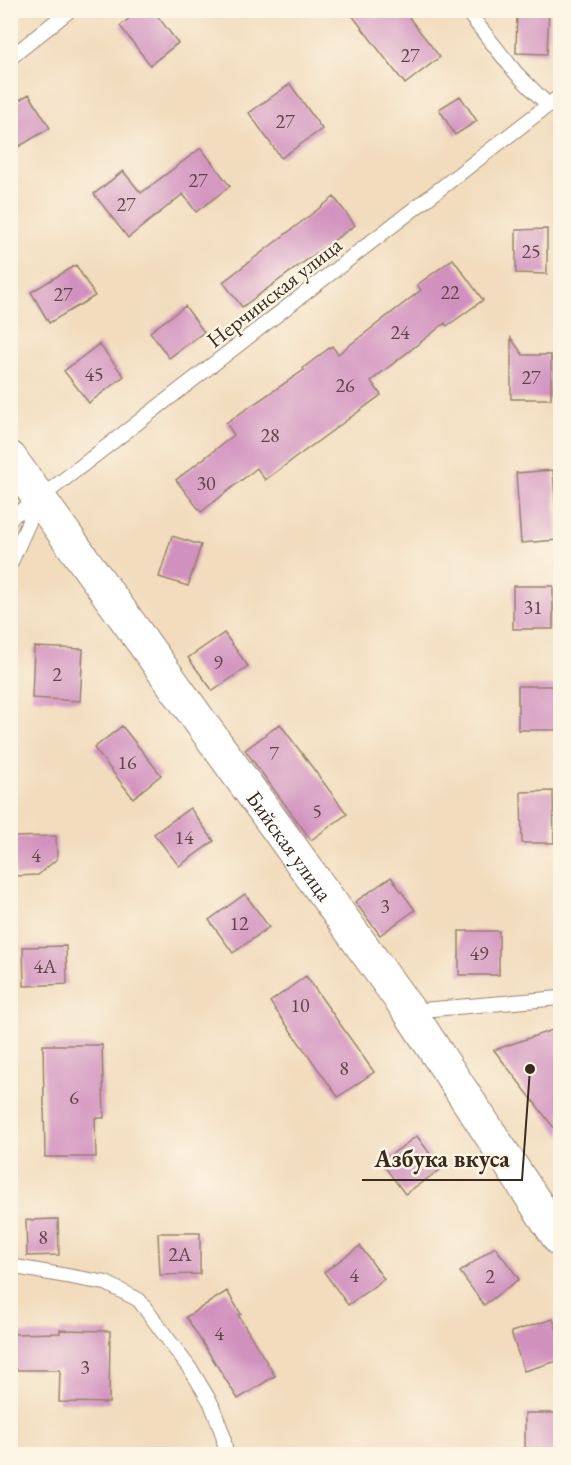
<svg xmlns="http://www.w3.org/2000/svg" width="571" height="1465" viewBox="0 0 571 1465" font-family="'EB Garamond',serif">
<rect width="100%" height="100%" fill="#fcf5e5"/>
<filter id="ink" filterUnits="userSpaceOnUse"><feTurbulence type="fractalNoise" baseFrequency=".0167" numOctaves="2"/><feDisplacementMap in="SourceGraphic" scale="12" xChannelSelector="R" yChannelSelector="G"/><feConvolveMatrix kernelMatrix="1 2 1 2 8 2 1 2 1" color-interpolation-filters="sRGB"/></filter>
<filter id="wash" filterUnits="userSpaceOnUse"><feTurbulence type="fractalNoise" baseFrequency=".008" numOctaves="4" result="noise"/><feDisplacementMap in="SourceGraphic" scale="24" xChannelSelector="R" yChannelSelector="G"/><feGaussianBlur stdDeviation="1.35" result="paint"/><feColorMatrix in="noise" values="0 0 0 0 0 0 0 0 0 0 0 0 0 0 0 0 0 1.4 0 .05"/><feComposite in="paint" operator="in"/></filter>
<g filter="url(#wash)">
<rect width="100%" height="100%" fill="#f2dcbd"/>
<g id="blocks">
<path fill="#d191bf" d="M140 10H153L178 43 150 65 120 26Z
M348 10H403L440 57 405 84Z
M517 10H549L547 54 516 53Z
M290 84 322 129 281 158 249 113Z
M29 94 50 128 10 152V106Z
M460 96 477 121 455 135 439 109Z
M201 148 230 186 196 212 183 194 128 238 94 194 123 171 141 193Z
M334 197 355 225 242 307 223 282Z
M547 229V274L516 273V230Z
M453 259 483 300 447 326 445 323 371 381 381 395 265 480 257 468 201 512 176 480 234 435 226 423 304 370 303 368 332 346 338 354 421 290 417 285Z
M76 265 95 296 49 323 31 292Z
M185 306 204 332 169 358 150 332Z
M511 338 523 355H551V399H511Z
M99 344 124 376 89 403 64 371Z
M553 470 558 540 521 543 516 473Z
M172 536 201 545 188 586 159 577Z
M513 586H553V629H513Z
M224 633 248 666 213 691 188 658Z
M34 647 83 649 80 701 32 698Z
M518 686H558V730H518Z
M280 724 347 814 311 840 245 750Z
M122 726 161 775 133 798 94 748Z
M553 791 554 843H522L521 792Z
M190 808 214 841 179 866 154 834Z
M56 836 57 859 38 875 15 876 14 837Z
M391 877 415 910 380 935 355 902Z
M245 894 269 927 233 953 209 920Z
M459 931H499V975H459Z
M66 946 67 984 24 986 23 947Z
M306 976 374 1072 338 1097 270 1002Z
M561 1027V1137L494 1050Z
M43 1045H102L104 1118H95L96 1157H45Z
M417 1136 441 1169 405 1194 381 1162Z
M58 1219 59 1255 27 1256 26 1220Z
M158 1233H200V1274L160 1275Z
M360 1246 384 1279 348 1305 324 1272Z
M495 1247 519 1279 484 1305 460 1272Z
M227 1291 241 1314 238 1315 275 1376 238 1399 186 1317Z
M553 1319 561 1342V1360L524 1371 511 1332Z
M60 1330 110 1331 109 1403 59 1402 60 1370H10V1334L60 1333Z
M525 1413H561V1455H525Z"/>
</g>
</g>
<g filter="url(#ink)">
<use href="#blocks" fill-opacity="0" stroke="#96836e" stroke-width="1.5"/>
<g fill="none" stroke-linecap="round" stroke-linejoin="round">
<g stroke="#96836e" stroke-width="16">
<path id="lane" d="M466 10 516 73 549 106
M10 58 70 10
M10 518 40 498 560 96
M10 564 39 500
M411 1011 560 998
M10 1266 106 1283 139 1300 193 1373 211 1403 223 1435 226 1454"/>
</g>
<g stroke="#96836e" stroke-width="35">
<g id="secondary">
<path id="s1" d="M10 458 409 1011 560 1240"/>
</g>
</g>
<use href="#lane" stroke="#fff" stroke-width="14"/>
<use href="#secondary" stroke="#fff" stroke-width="33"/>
</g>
</g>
<g text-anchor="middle" stroke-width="5" stroke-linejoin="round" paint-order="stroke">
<g font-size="20" fill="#604446">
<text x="410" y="62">27</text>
<text x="285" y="128">27</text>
<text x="198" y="187">27</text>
<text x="126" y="211">27</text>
<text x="531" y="258">25</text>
<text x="450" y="299">22</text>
<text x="63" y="301">27</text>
<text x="400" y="339">24</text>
<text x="94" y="381">45</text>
<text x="531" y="384">27</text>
<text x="345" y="392">26</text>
<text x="270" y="442">28</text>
<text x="206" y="490">30</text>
<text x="533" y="614">31</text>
<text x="218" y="669">9</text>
<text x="57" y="681">2</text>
<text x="274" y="760">7</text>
<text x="127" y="769">16</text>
<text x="317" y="818">5</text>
<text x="184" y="844">14</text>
<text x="36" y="862">4</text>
<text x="385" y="913">3</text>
<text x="239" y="930">12</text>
<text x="479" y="960">49</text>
<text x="45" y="973">4А</text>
<text x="300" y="1012">10</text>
<text x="344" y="1075">8</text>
<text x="74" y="1104">6</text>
<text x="43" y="1244">8</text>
<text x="180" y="1261">2А</text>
<text x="354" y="1282">4</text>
<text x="490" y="1283">2</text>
<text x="219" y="1340">4</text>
<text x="85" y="1374">3</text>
</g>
<g font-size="22" fill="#3b2a1e" stroke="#fcf5e5">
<text transform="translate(274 292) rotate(-38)" y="8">Нерчинская улица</text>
<text dy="8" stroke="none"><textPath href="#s1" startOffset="478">Бийская улица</textPath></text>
</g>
</g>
<path fill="none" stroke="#3b2a1e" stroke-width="2" d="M530 1069L522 1180H362"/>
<circle fill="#3b2a1e" stroke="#fcf5e5" stroke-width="2" cx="530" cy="1069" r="6"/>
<g font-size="24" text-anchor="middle" font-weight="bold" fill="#3b2a1e" stroke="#fcf5e5" stroke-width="5" stroke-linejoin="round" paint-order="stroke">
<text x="442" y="1167">Азбука вкуса</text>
</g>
<rect width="571" height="1465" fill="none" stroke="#fcf5e5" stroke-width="36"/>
</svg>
